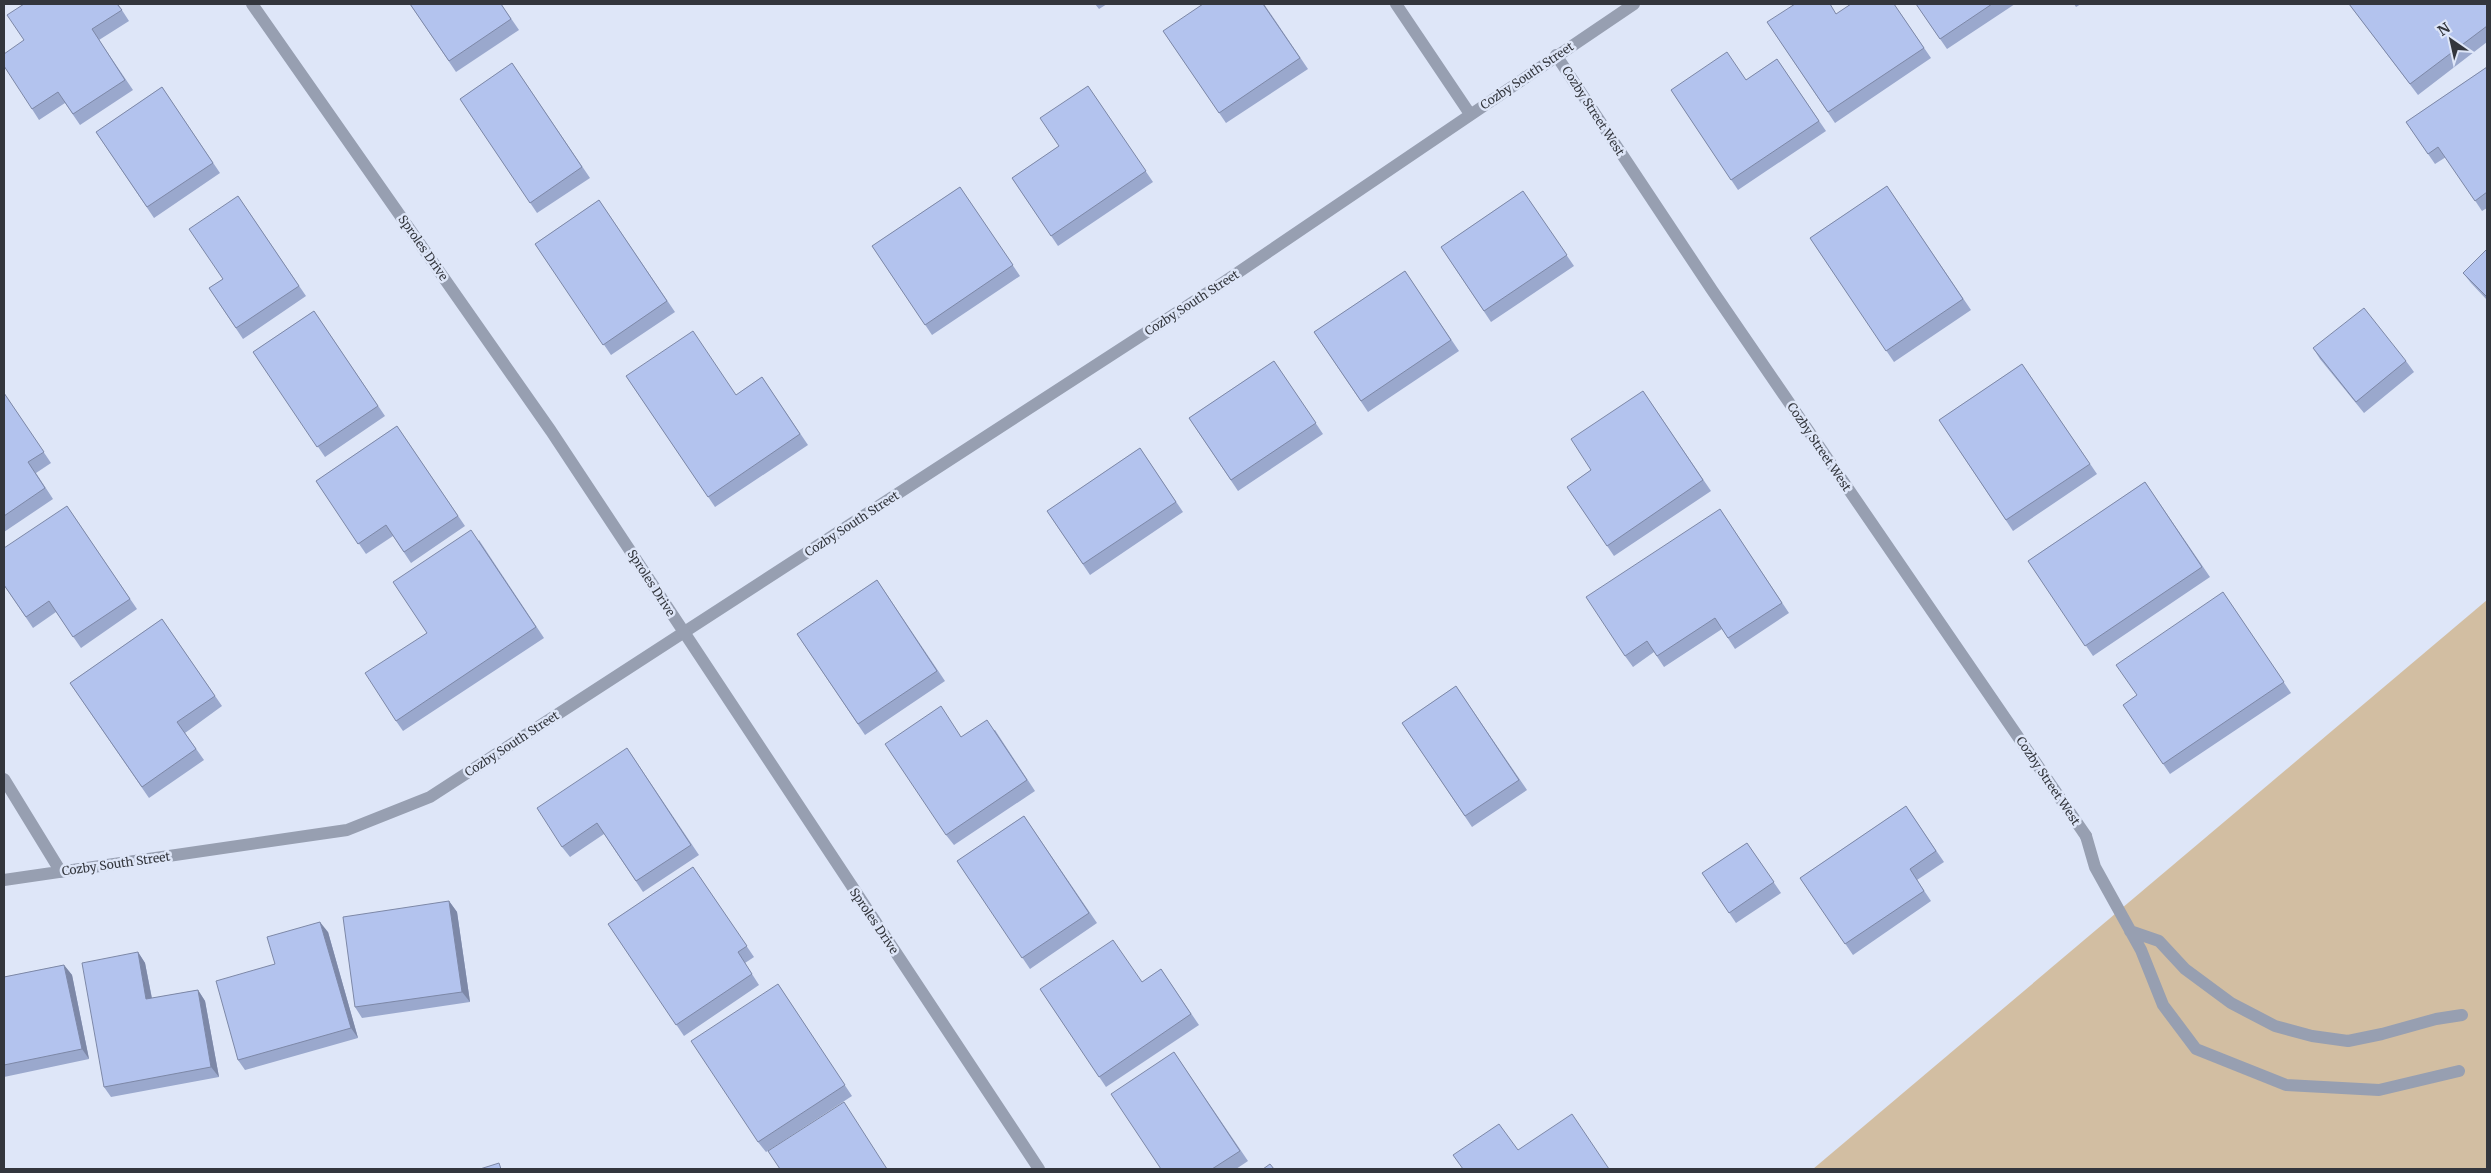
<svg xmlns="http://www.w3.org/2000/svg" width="2491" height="1173" viewBox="0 0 2491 1173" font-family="Merriweather,serif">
<rect width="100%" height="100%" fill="#dee6f8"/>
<path fill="#d2bea2" d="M2487 600V1169H1813Z"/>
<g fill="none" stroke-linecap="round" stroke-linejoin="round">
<path stroke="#979fb1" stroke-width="12" d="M2086 836 2095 867 2141 950 2163 1005 2196 1049 2286 1085 2379 1090 2459 1071
M2130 931 2159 941 2185 969 2231 1003 2275 1026 2312 1036 2348 1041 2382 1034 2436 1019 2462 1015"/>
<path stroke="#979fb1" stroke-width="12" d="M1396 4 1470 114
M1556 55 1712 290 2086 836
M4 779 61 872
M4 880 347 830 430 797 1224 282 1634 4"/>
<path stroke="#979fb1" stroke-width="12" d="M252 4 551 431 1039 1169"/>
</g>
<path fill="#9aa8cd" d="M118 4 129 21 99 40 133 90 80 125 65 103 39 120 32 109 24 40Z
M410 4H501L519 30 456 72Z
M1095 4H1107L1099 9Z
M1264 4 1308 69 1226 123 1163 31Z
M1894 4 1931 58 1835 123 1767 22 1837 14Z
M1916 4H2015L1947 49Z
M2074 4H2081L2076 7Z
M2349 4H2487V42L2418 95Z
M1777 59 1826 131 1738 190 1671 90 1746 80Z
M512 63 590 178 537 213 460 99Z
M2487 67V208L2482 211 2446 157 2435 164 2406 122Z
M1088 86 1153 182 1058 246 1012 178 1059 146Z
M162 87 220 173 154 218 96 132Z
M1887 186 1971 310 1894 362 1810 238Z
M960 187 1020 276 932 335 872 246Z
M1523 191 1574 266 1491 322 1441 247Z
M238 196 306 296 243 339 209 288 223 279Z
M599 200 675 312 611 355 535 244Z
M2487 249V300L2471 283 2463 273Z
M1405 271 1459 351 1368 412 1314 332Z
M314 311 385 416 325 457 253 352Z
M2313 348 2406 361 2414 372 2364 413 2320 359Z
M1274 361 1323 434 1238 491 1189 418Z
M2022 364 2097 474 2013 531 1939 420Z
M626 376 736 395 762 377 808 445 715 507Z
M1643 391 1711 491 1614 556 1567 487 1591 470Z
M4 393 51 463 36 473 53 499 4 532Z
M397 426 465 526 411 563 393 536 366 554 316 481Z
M1140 448 1183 512 1090 575 1047 511Z
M2145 482 2210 577 2093 656 2028 561Z
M67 506 137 609 81 648 56 612 33 628 4 585Z
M1720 509 1789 613 1735 649 1722 629 1664 667 1654 652 1633 667 1625 656Z
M479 540 544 638 403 731 396 721 427 633Z
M877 580 945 681 865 735 797 634Z
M2223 592 2291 693 2170 774 2123 705 2137 695Z
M162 619 222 706 185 733 204 760 149 798 70 683Z
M1456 686 1527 790 1472 827 1402 723Z
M995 730 1035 791 954 845 946 835 962 737Z
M627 748 699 855 643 892 604 834 570 857 562 847Z
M1906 806 1944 862 1917 880 1931 901 1853 955 1800 878Z
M1024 816 1097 923 1030 969 957 861Z
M1747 843 1781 893 1736 923 1702 873Z
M693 867 754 957 745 963 759 985 684 1036 608 924Z
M449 901 457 912 470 1002 362 1018 355 1007Z
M328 932 358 1038 245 1070 238 1060 275 964Z
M138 952 145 963 152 998 198 990 205 1001 219 1077 111 1097 104 1087Z
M64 965 72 975 89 1059 4 1077V977Z
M1161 969 1199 1025 1106 1087 1040 989 1142 982Z
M778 984 852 1096 766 1152 758 1142Z
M1174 1052 1248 1161 1236 1169H1161Z"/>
<path fill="#7d88a7" d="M449 901 457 912 470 1002 462 992Z
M320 922 328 932 358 1038 351 1028Z
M138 952 145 963 154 1010 146 999Z
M64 965 72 975 89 1059 82 1049Z
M198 990 205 1001 219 1077 211 1067Z"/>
<path fill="#b3c3ee" stroke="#7d88a7" d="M24 4H117L122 10 92 29 125 80 73 114 58 92 32 109 4 66V54L24 40 7 15Z
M410 4H501L511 19 449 61Z
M1203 4H1263L1300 58 1219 113 1163 31Z
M1795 4H1830L1836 14 1851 4H1894L1924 48 1828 112 1767 22Z
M1916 4H1992L1940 39Z
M2349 4H2487V26L2410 84Z
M1727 52 1746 80 1777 59 1819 121 1731 180 1671 90Z
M512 63 582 167 530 203 460 99Z
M2487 67V192L2475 201 2438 147 2428 154 2406 122Z
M1088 86 1146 171 1051 236 1012 178 1059 146 1040 118Z
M162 87 213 163 147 207 96 132Z
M1887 186 1963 299 1886 351 1810 238Z
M960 187 1013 265 925 325 872 246Z
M1523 191 1567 255 1484 311 1441 247Z
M238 196 299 286 236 328 209 288 223 279 189 229Z
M599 200 667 301 603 345 535 244Z
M2487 249V297L2463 273Z
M1405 271 1451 340 1361 401 1314 332Z
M2364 308 2406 361 2356 402 2313 348Z
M314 311 378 406 317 447 253 352Z
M693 331 736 395 762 377 800 434 708 497 626 376Z
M1274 361 1316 423 1231 480 1189 418Z
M2022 364 2090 464 2006 520 1939 420Z
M1643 391 1703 480 1607 546 1567 487 1591 470 1571 439Z
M4 393 44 452 28 462 45 488 4 516Z
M397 426 458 516 404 552 386 525 358 544 316 481Z
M1140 448 1176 502 1083 564 1047 511Z
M2145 482 2202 567 2085 646 2028 561Z
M67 506 130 599 73 637 49 601 26 617 4 585V548Z
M1720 509 1782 603 1728 638 1715 618 1657 656 1647 641 1625 656 1586 597Z
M471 530 536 627 396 721 365 673 427 633 393 582Z
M877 580 937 671 858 724 797 634Z
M2223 592 2284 682 2163 764 2123 705 2137 695 2116 665Z
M162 619 215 696 177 722 196 749 142 787 70 683Z
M1456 686 1519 780 1465 816 1402 723Z
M941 706 961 737 987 720 1027 780 946 835 885 744Z
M627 748 691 845 636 881 597 823 562 847 537 808Z
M1906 806 1936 851 1910 869 1924 891 1845 944 1800 878Z
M1024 816 1089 913 1022 958 957 861Z
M1747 843 1774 882 1729 913 1702 873Z
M693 867 747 946 738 952 752 974 676 1025 608 924Z
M449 901 462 992 355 1007 343 917Z
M320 922 351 1028 238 1060 216 981 275 964 267 937Z
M1113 940 1142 982 1161 969 1191 1014 1099 1077 1040 989Z
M138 952 146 999 198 990 211 1067 104 1087 82 963Z
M64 965 82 1049 4 1065V977Z
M778 984 845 1085 758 1142 691 1041Z
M1174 1052 1240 1151 1212 1169H1161L1111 1094Z
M844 1102 887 1169H780L768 1151Z
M1572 1114 1609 1169H1463L1453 1155 1499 1124 1518 1150Z
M499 1163 501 1169H480Z
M1270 1164 1274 1169H1263Z"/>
<g text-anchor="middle" stroke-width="5" stroke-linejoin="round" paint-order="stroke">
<g font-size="12" fill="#33363d" stroke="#dee6f8">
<text transform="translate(1527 76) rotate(-34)" y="4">Cozby South Street</text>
<text transform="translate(1593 111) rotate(57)" y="4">Cozby Street West</text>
<text transform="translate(423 248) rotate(55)" y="4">Sproles Drive</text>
<text transform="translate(1192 303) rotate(-33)" y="4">Cozby South Street</text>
<text transform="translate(1819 447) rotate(56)" y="4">Cozby Street West</text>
<text transform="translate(852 524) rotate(-33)" y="4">Cozby South Street</text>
<text transform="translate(651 583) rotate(57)" y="4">Sproles Drive</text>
<text transform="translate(512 744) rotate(-33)" y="4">Cozby South Street</text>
<text transform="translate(2048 781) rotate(56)" y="4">Cozby Street West</text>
<text transform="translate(116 864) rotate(-8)" y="4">Cozby South Street</text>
<text transform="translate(874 921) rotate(56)" y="4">Sproles Drive</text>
</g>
</g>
<rect width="2491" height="1173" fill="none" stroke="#33363d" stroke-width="10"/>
<g transform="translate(2451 40) rotate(326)" stroke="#dee6f8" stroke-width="4" paint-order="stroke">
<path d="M0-4L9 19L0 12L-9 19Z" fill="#33363d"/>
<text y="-8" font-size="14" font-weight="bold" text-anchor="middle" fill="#33363d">N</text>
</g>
</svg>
